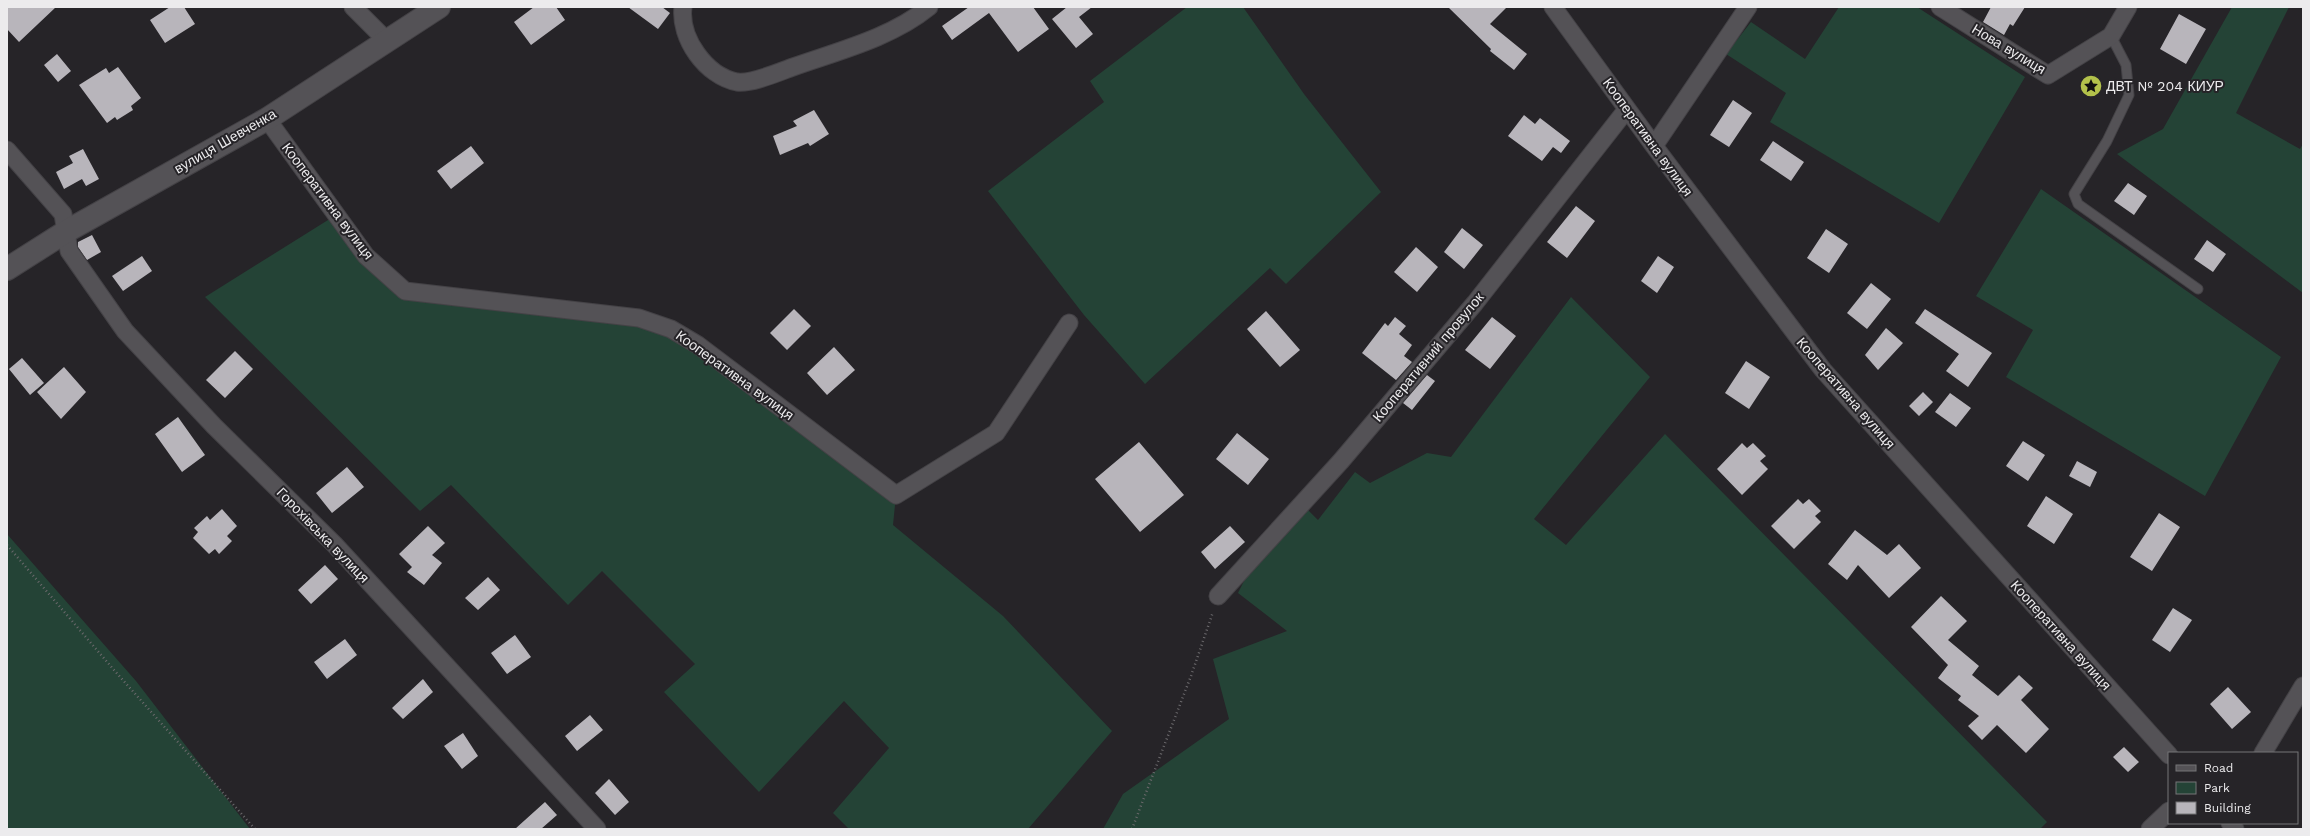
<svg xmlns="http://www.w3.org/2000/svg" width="2310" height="836" viewBox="0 0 2310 836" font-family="'Work Sans',sans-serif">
<rect width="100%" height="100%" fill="#262428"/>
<path fill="#244336" d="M1187 7H1243L1304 94 1381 192 1286 284 1270 268 1145 384 1084 315 988 191 1104 102 1090 81Z
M1839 7H1917L2025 77 1939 223 1770 122 1786 93 1726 54 1751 22 1805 59Z
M2232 7H2289L2236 113 2300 149 2303 144V293L2117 154 2163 129Z
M2041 189 2281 357 2205 496 2006 377 2033 330 1976 296Z
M336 215 405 291 671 329 896 495 893 525 1003 616 1112 731 1028 829H849L833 813 889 748 844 701 759 792 664 692 695 664 602 571 568 605 451 485 420 511 205 297Z
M1571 297 1650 377 1534 519 1566 545 1665 434 2047 822 2040 829H1103L1123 794 1229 719 1213 659 1287 631 1238 593 1248 573 1308 510 1318 520 1355 472 1370 483 1427 453 1451 457Z
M7 534 136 681 250 829H7Z"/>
<path fill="#b8b5bb" d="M7 7H56L19 42 7 29Z
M170 7H184L195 24 165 43 150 20Z
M534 7H556L565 20 531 45 514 22Z
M628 7H662L670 13 658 29Z
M969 7H1033L1049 29 1018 52 989 13 952 40 942 26Z
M1067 7H1092L1079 17 1093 34 1076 48 1052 19Z
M1448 7H1507L1490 24 1527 54 1514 70 1490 51 1491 49Z
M1991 7H2025L2013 26 2010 24 2004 35 1983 22Z
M2179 14 2206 29 2186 64 2160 49Z
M57 54 71 71 58 82 44 65Z
M118 67 141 98 131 106 133 110 117 120 115 117 107 123 79 85 106 68 109 73Z
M1733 100 1752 113 1729 147 1710 135Z
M814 110 829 134 810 146 808 143 780 155 773 136 797 126 793 121Z
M1524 115 1535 124 1540 118 1570 141 1561 153 1553 147 1542 161 1508 136Z
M1773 141 1804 162 1791 181 1760 160Z
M471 146 484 163 451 189 437 171Z
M83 149 99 179 86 186 82 179 64 189 56 172 73 163 69 156Z
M2128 183 2147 196 2134 215 2114 201Z
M1576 206 1595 221 1567 258 1547 242Z
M1462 228 1483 245 1464 269 1444 252Z
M1826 229 1848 244 1829 273 1807 258Z
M92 235 101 252 87 260 78 247V242Z
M2207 240 2226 254 2213 272 2194 259Z
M1416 247 1438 267 1417 292 1394 272Z
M142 256 152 271 123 291 112 276Z
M1658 256 1674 267 1657 293 1641 281Z
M1871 283 1891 299 1867 329 1847 313Z
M794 309 811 326 787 350 770 333Z
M1925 309 1992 353 1968 387 1946 371 1959 354 1915 323Z
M1266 311 1300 350 1280 367 1247 329Z
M1395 317 1406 326 1399 334 1412 345 1404 356 1412 362 1396 380 1362 353 1385 323 1388 326Z
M1492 317 1516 336 1490 369 1465 350Z
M1886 328 1903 343 1878 370 1865 355Z
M834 347 855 370 827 395 807 373Z
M235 351 253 369 225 398 206 380Z
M22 358 44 383 30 395 9 369Z
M1746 361 1770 377 1749 409 1725 393Z
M64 367 86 392 61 419 37 392Z
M1427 375 1435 381 1412 410 1403 403Z
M1923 392 1933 402 1919 416 1909 406Z
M1950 393 1971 408 1956 427 1935 412Z
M178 417 205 455 182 472 155 434Z
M1237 433 1269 459 1248 485 1216 459Z
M2023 441 2045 455 2028 481 2006 466Z
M1139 442 1184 495 1140 532 1095 479Z
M1742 443 1747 448 1753 443 1766 456 1760 461 1768 469 1742 495 1717 469Z
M2077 461 2097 472 2090 487 2069 476Z
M347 467 364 487 332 513 316 493Z
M2046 496 2073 514 2054 544 2027 526Z
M1798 499 1803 504 1809 499 1821 511 1815 516 1821 522 1794 549 1771 526Z
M222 509 237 526 227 536 232 541 219 554 215 549 209 554 193 538 198 532 194 528 207 516 210 520Z
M2159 513 2180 527 2152 571 2130 557Z
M428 526 445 543 432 555 442 563 424 585 407 572 412 567 399 554Z
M1230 526 1245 542 1215 569 1201 552Z
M1855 530 1887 555 1899 544 1921 568 1889 598 1858 565 1847 580 1828 564Z
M325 565 338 579 311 604 298 590Z
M488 577 500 590 478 610 465 598Z
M1941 596 1967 621 1948 640 1979 666 1972 675 1998 696 2019 675 2033 688 2021 700 2049 729 2026 753 1997 725 1982 740 1968 726 1979 716 1958 700 1961 696 1938 678 1948 665 1911 627Z
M2173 608 2192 620 2170 652 2152 640Z
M515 635 531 657 507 674 491 653Z
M345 639 357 655 327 679 314 662Z
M423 679 433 692 403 719 392 708Z
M2228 687 2251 712 2232 729 2210 704Z
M590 715 603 730 577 751 565 736Z
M463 733 478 756 462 769 444 746Z
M2124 747 2139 762 2128 772 2113 757Z
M609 779 629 802 615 815 595 793Z
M545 802 557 815 541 829H515Z"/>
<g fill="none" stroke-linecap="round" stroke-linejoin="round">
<g stroke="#444246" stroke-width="11">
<path id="lane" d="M2111 36 2126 65 2129 95 2107 141 2074 194 2078 204 2198 289"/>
</g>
<g stroke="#444246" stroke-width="19">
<path id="street" d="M353 7 386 40
M683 7C679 38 706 76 737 82 752 84 779 72 793 67 838 51 891 38 929 7
M1553 7 1654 146 1823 370 2169 755
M1940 7 2048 75 2111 36 2128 7
M267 119 366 256 405 291 639 318 671 329 698 345 896 495 996 433 1069 323
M1654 146 1748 7
M7 150 63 214 69 251 125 331 214 426 334 544 597 829
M1218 596 1341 461 1475 303 1627 109
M2263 753 2303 686
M2230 823 2235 829
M2150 829 2169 811"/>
</g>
<g stroke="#444246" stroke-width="24">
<path id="secondary" d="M7 269 67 231 267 119 439 7"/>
</g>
<path stroke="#6c6a6d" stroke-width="2.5" stroke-dasharray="1 3" stroke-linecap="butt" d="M7 545 114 670 255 829
M1132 829 1191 676 1213 612"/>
<use href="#lane" stroke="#545256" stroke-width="9"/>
<use href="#street" stroke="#545256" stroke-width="17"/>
<use href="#secondary" stroke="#545256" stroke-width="22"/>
</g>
<defs>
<g id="sight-disc" transform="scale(1.15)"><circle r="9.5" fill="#b3c24b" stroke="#262428"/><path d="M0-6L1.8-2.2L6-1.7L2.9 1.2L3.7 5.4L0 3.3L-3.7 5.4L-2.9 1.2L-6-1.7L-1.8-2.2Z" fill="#111"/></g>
</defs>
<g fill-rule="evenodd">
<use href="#sight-disc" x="2091" y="86"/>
</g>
<g text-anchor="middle" stroke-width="4" stroke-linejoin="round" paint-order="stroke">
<g font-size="14" fill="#ecebed" stroke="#262428">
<text transform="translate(2009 49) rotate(31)" y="5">Нова вулиця</text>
<text transform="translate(1648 137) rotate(54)" y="5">Кооперативна вулиця</text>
<text transform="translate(225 141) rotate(-30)" y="5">вулиця Шевченка</text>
<text transform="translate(328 201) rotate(53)" y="5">Кооперативна вулиця</text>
<text transform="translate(1428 357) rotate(-50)" y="5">Кооперативний провулок</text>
<text transform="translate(735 375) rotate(36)" y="5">Кооперативна вулиця</text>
<text transform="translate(1846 393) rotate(49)" y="5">Кооперативна вулиця</text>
<text transform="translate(323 535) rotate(46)" y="5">Горохівська вулиця</text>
<text transform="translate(2061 635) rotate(48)" y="5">Кооперативна вулиця</text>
</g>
<g font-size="14" fill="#ecebed" stroke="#262428" text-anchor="start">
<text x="2106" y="91">ДВТ № 204 КИУР</text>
</g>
</g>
<rect width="2310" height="836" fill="none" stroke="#ecebed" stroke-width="16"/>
<rect x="2168" y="752" width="130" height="72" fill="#262428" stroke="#757477"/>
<rect x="2176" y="765" width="20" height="6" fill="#545256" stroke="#757477"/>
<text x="2204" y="772" font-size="12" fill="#ecebed">Road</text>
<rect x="2176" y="782" width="20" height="12" fill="#244336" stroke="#757477"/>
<text x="2204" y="792" font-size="12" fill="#ecebed">Park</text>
<rect x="2176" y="802" width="20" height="12" fill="#b8b5bb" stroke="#757477"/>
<text x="2204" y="812" font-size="12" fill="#ecebed">Building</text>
</svg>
